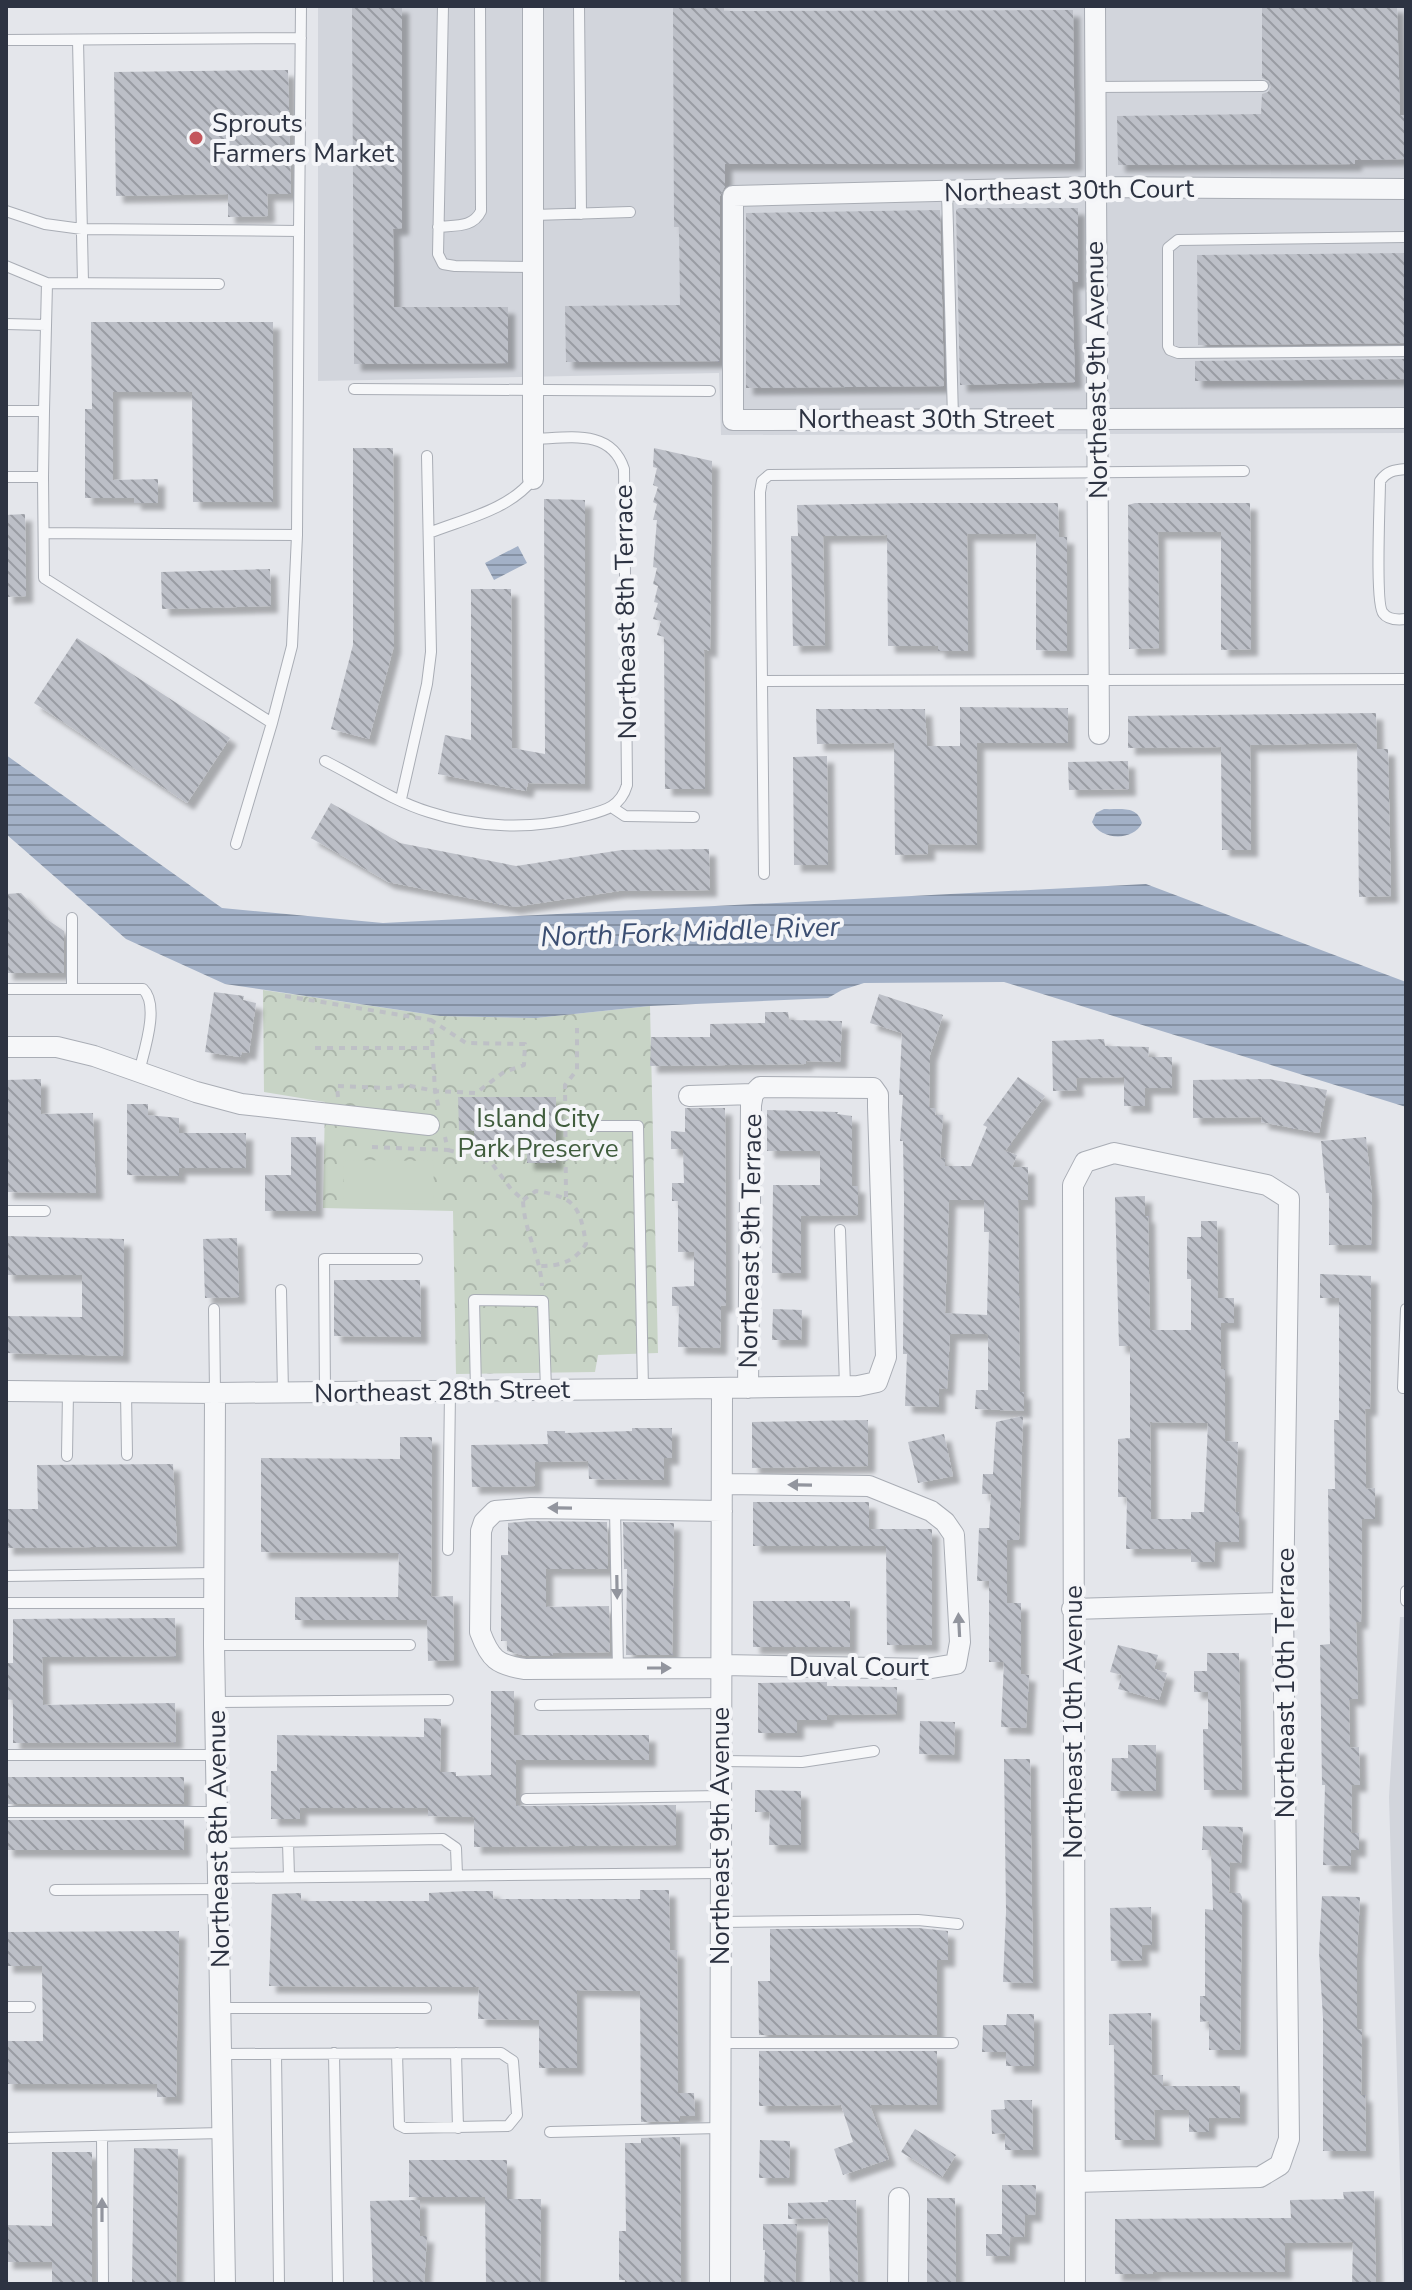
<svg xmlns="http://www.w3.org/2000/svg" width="1412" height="2290" viewBox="0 0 1412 2290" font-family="'Nunito Sans',sans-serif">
<defs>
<pattern id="forest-crowns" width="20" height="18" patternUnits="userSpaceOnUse" patternTransform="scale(2)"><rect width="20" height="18" fill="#c8d4c6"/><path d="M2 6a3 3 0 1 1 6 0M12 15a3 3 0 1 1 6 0" fill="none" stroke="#acb6ab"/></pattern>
<pattern id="water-rules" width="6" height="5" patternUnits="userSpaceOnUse" patternTransform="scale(2)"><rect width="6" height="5" fill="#a3b1c7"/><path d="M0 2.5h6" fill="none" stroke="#8591a3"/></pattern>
<pattern id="building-back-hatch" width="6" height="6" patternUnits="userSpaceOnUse" patternTransform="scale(2)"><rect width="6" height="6" fill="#bcbfc7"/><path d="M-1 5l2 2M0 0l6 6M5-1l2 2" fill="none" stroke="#999ca3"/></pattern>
<filter id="shadow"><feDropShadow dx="7" dy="7" stdDeviation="2" flood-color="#0004"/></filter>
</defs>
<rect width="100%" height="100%" fill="#e4e6eb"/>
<path fill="#d2d5dc" d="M318 6H1406V433L721 435 719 373 318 381Z
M1400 1617H1406V2284H1403L1389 1797Z"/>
<path fill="url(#forest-crowns)" d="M263 990 440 1016 536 1018 650 1006 658 1353 598 1355 595 1372 456 1374 453 1211 323 1208 325 1102 264 1092Z"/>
<path fill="#c8d4c6" d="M344 1160 434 1161 433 1204 343 1203Z"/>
<path fill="url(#water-rules)" d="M518 546 527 563 494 580 485 563Z
M6 755 222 908 383 923 1146 884 1406 982V1107L1004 982 864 983 842 990 828 998 650 1006 536 1018 440 1016 225 984 126 939 6 834Z
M1104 809C1120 810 1137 805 1142 823 1133 842 1100 840 1092 822L1096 813Z"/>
<path fill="url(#building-back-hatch)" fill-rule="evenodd" filter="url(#shadow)" d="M352 6H402V228L393 229 394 307H508V363L354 364Z
M673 6H724V11L1073 10 1075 164H725V186L720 196V361L566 362 565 306 680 305 679 227H674Z
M1361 6H1397L1400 115H1406V159L1355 160V164L1118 165 1117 116 1261 114 1262 94 1268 92 1271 87 1269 81 1262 78V8H1361Z
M288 70 291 194H267L268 216 228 217V194L116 196 114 72Z
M959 208H1078V282H1072L1075 382 960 385 956 210Z
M940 210 944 386 746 388V213Z
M1406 253V343L1198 345 1197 255Z
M91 322H273V502H193L192 392H113V480L158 479V503H134V498H85V409H92Z
M1406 359V379L1195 381V361Z
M353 448H393L394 646 369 739 331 729 353 645Z
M654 448 712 461 710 651 704 649 705 789H665L664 637 657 635 661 621 653 619 658 603 654 602 658 586 653 584 657 568 653 567 657 520H653L657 504 653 502 658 487 653 485 657 468 653 467Z
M544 499 585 500V784L528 783 526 791 438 774 445 735 471 740V589H511L512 748 545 754Z
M914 503H1058L1059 537H1067V651L1036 650V534H967L968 651H938V646H888L887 535 823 536 825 645 793 646 791 536H798L797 505Z
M1135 503H1250L1251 649 1221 650V532H1158L1159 648 1129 649 1128 505Z
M25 514 26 596 6 597V515Z
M270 569 271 606 162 609 161 572Z
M77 638 230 738 187 803 34 703Z
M960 707 1068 708V743H977V845L928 844V854L895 855 894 743 817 744 816 709H925L927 746H960Z
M1376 713 1377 749H1388L1391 896 1359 897 1357 743 1250 745 1251 850H1222L1221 747 1128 748V716Z
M827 756 828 865H794L793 757Z
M1128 761 1129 789 1069 790 1068 762Z
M331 803 400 843 516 866 622 850 709 849 710 890 619 891 514 907 388 882 311 838Z
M21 893 45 918 64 931V973H6V894Z
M214 992 244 996 243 1000 256 1003 249 1053 242 1052 240 1057 205 1052Z
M879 994 943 1015 930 1055 929 1108H936L935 1115H943L940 1158H945V1166H971L987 1127 983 1125 1018 1077 1045 1096 1005 1151 1017 1155 1012 1167H1028V1200H1018L1020 1392H1024V1411L975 1409 976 1390H988V1334H950L947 1389 939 1388V1407L905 1406 907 1354H903L904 1197 903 1141H900L903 1095H899L902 1033 870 1023ZM949 1200H984V1232H989L987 1315 945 1313Z
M765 1012H788L789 1020 842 1021 840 1062 806 1061V1064L650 1066 651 1037H710V1024L765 1023Z
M1104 1039 1105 1046 1149 1047 1148 1057H1172V1088H1145V1106H1124V1077L1076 1078 1077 1090 1053 1091 1052 1041Z
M41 1079V1114L93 1113 96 1193 6 1192V1080Z
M1269 1079 1327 1090 1319 1133 1261 1122 1262 1117 1193 1118V1080Z
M458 1097H556V1163H527V1145H474V1131L459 1130Z
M127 1104H148V1115L179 1118V1133H246V1168H179V1176L127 1175Z
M685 1108H725L726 1305 721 1306 720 1348 678 1347 679 1306H672V1287L694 1286V1252H678V1201H672V1183H684L683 1149H671V1131L685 1132Z
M767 1110 838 1112 837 1114 852 1116V1186H858V1215L801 1216V1273H772L773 1185H820V1151H767Z
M291 1137H316V1211H265V1175H291Z
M1366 1137 1372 1195 1371 1245H1329V1193H1326L1321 1141Z
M1145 1196V1216H1148L1150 1330H1191V1279H1187V1237H1201V1221H1217L1218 1298H1234V1323H1221V1369H1225V1441L1238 1442 1235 1512H1239V1542H1215L1214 1562H1191V1549H1126L1127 1497H1118V1439L1130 1438V1346H1119L1115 1197ZM1150 1422 1208 1423 1204 1512H1191V1519H1151Z
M6 1236 124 1239 123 1356 6 1353V1316L82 1317V1275H6Z
M237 1238 239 1297 205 1298 203 1239Z
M1320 1274 1371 1276 1370 1409H1365L1366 1489 1375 1488V1519H1362L1361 1622H1356L1358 1699H1349L1350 1748 1359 1747 1360 1785H1352L1351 1833H1359V1850H1351V1866L1323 1865 1325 1785H1322L1320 1645 1330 1644 1328 1489H1335L1334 1420H1339V1298H1320Z
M334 1280H420L421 1337 334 1336Z
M773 1309 802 1310 801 1340H772Z
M1023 1416 1019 1540H1007V1603H1021V1674L1029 1675 1026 1728 1001 1727 1004 1662H989V1581H977L979 1528H989L991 1494H982L983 1474H993L996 1422Z
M868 1420V1466L752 1468V1422Z
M632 1428H672V1458H664V1480L589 1479 588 1461 535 1462V1486L472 1487 471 1445 548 1444 547 1431H565V1433L632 1431Z
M944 1434 953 1476 918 1483 908 1442Z
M400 1437H432L431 1597 453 1596 454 1660 428 1661 427 1620H295V1597H398L399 1553 261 1552V1458L400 1459Z
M173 1464 177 1546 6 1548V1509H38L37 1465Z
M753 1502H869V1529H932V1645H887L886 1546H753Z
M531 1521 607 1522 608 1569H546V1607L609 1606 610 1652 553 1653V1656H526L507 1651V1641H501V1555H508V1523Z
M623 1522 674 1523 672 1655H626L627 1569H624Z
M753 1601H850V1647H753Z
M175 1618 176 1656 42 1657 43 1705 175 1703 176 1742 13 1743V1700L6 1699V1663H13V1619Z
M1118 1645 1158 1655 1154 1669 1167 1673 1159 1700 1118 1689 1122 1675 1110 1672Z
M1207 1653H1239L1242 1790H1204L1203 1729H1208V1692H1194V1671H1207Z
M827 1682V1686L897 1687V1714L827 1715V1720H797V1733H758V1683Z
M491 1691H514V1735H649V1760H516V1806L676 1805V1845L474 1847V1817L428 1816V1808H300V1819H271V1771H277V1735L424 1737V1718L441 1719 440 1772H456V1776L491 1775Z
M920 1721 955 1722 954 1755 919 1754Z
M1128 1745H1156V1791H1111L1112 1758H1128Z
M1004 1759H1030L1033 1983 1003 1982 1006 1912Z
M6 1777H184V1804H6Z
M755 1790 801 1791V1845H769L770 1812H755Z
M6 1820H184V1850H6Z
M1203 1826 1243 1827 1241 1863 1230 1862 1229 1893H1240L1242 1897 1240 2050H1209V2021L1200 2022V1996H1205V1909L1213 1910 1211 1850H1202Z
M640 1890H669L670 1950H677L678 2093H694L695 2116H680V2121L641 2122 640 1991 577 1990V2068H539V2020L478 2019 479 1987 269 1986 272 1894 301 1893V1901H429V1893L467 1891H493V1899H640Z
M1322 1896 1360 1897 1357 1954V2029L1362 2030 1361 2095H1365L1366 2151H1323V2018L1319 1952Z
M1151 1907 1152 1945H1142V1960L1111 1961 1110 1908Z
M918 1928 948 1931V1960H937V2035H759L758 1981H770V1929Z
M179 1931 176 2097H157V2084H6V2041H43L42 1966H6V1932Z
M1151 2013 1152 2075H1163V2086H1240V2118H1209V2132H1189V2110H1154L1155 2140H1115L1114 2045H1109V2014Z
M1007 2014H1034V2066H1006V2052H982L983 2025H1006Z
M759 2051H937V2105H870L889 2159 843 2175 834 2149 853 2142 841 2105 759 2106Z
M1004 2100H1032L1033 2150H1005V2133L992 2134 991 2110 1005 2109Z
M915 2129 956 2155 942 2177 901 2152Z
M680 2137 681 2284H625V2280H619V2231H626L625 2143H641V2138Z
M760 2140 790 2141 789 2178H759Z
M134 2148 178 2149 176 2284H132Z
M52 2152H92V2284H52V2262H6V2225L52 2226Z
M409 2160H507V2199H541L540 2284H486L485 2197H409Z
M1002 2185H1036L1035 2215H1025L1024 2237H1010L1009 2256H986V2234H1002Z
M1374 2191 1376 2284H1352L1353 2242 1285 2243V2272H1153V2274H1115V2219L1291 2218 1290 2200 1344 2199 1343 2192Z
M927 2198H955L956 2284H927Z
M420 2200V2236H427L424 2284H373L370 2201Z
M828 2200H856L858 2284H830L828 2218 788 2219V2203L828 2202Z
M763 2224H797L795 2284H764L765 2250H763Z"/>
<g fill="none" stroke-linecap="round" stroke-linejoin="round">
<g stroke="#a9adb5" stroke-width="12">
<path id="lane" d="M443 6 438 254 443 264 455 266 535 267
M579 6 581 214
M6 40 301 38
M78 40 83 283
M1095 87 1263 86
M947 191 953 418
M6 211 45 224 82 229 299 231 301 6
M534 215 630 212
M438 227C455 225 473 228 481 211L480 6
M1406 237 1178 240 1168 248V346L1170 350 1178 353 1406 351
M6 266 47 283 44 411H6
M47 283 219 284
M6 324 46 325
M354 389 710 391
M1406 469C1394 470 1387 471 1380 481 1380 500 1375 604 1383 613 1388 620 1398 620 1406 619
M6 477H43L44 578 272 723 236 844
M43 477 44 411
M44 533 297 535
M429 533C464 519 509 510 533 479
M762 681 1406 679
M272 723 292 646 297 535 299 231
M325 761C359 778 393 801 429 812 478 828 531 830 580 817 602 811 620 809 627 785L624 469C611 428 568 438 533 439
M401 799 427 684 431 652 427 456
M613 808 625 816 694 817
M764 874 760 492 762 481 769 475 1244 471
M72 918V988
M6 989H143C160 1005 144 1051 139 1072
M592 1126H638L643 1389
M6 1211H45
M840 1230 845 1386
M281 1290 283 1393
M214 1309 215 1393
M1406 1309 1403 1388H1406
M476 1391 474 1300 543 1301 546 1390
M126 1392 127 1455
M325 1392 324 1259H417
M67 1456 68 1392
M615 1509 618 1669
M448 1550 450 1391
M6 1576 214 1573
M1406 1601V1591
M6 1603H214
M214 1645H410
M216 1702 448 1700
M540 1705 721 1703
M6 1755H217
M721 1761 802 1762 874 1751
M526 1799 721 1796
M6 1812H217
M288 1842 289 1877
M217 1843 443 1839 456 1848 457 1875
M218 1878 720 1873
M55 1890 218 1889
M719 1922 918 1920 958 1924
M6 2007H30
M220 2008H426
M719 2043H953
M334 2053 338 2284
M456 2053 458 2128
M221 2054 501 2053 513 2061 517 2115 508 2126 405 2128 399 2125 397 2053
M276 2054 279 2284
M550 2132 719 2128
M102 2136 103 2284
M6 2138 222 2133"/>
</g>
<g stroke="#a9adb5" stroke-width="22">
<path id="street" d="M533 6V479
M1095 6 1099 734
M1406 189 1094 187 733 196V420L1406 418
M6 1047H57L94 1056 196 1092 241 1104 429 1125
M689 1096 753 1094
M6 1391 215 1393 643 1389 858 1386 877 1382 886 1357 878 1107V1095L873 1088 760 1087 753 1094 751 1105 748 1388
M215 1393 214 1645 225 2284
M1072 1609 1283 1603
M722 1665 926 1669 956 1664 960 1642 954 1535 945 1522 931 1511 869 1486 722 1484
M722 1668 525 1669C497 1665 490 1659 480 1632L481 1531 484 1522 495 1511 531 1508 722 1511
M720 2284 722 1388
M898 2284 899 2198
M1075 2284 1073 1185 1085 1162 1114 1153 1267 1185 1289 1199 1283 1603 1289 2139 1280 2165 1260 2177 1075 2182"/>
</g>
<path stroke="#bec0c6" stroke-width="4" stroke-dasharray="6 6" stroke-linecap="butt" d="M285 996 431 1020 435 1091 439 1109
M315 1048H433
M338 1097 337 1086 389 1088 406 1085 435 1091 476 1093 504 1072 524 1065 525 1044 466 1043 431 1020
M372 1147 448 1150 445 1137
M448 1150 490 1161 511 1189 523 1200C524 1232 540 1254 542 1286
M566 1197 565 1085 577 1070V1028
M523 1200 536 1191C575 1197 580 1206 586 1244 575 1261 561 1266 541 1266"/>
<use href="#lane" stroke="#f6f7f9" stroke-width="10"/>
<use href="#street" stroke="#f6f7f9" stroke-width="20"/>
</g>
<defs><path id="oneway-solid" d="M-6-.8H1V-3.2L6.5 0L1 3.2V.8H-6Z" transform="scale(2)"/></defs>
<g fill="#92959e">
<use href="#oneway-solid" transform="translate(800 1485) rotate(-179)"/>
<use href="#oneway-solid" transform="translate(560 1508) rotate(-179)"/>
<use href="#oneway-solid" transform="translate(617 1587) rotate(89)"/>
<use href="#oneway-solid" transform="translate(959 1625) rotate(-93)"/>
<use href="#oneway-solid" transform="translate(659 1668)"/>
<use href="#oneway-solid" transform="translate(102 2210) rotate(-90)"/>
</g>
<circle fill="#c3565c" stroke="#f4f5f8" stroke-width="3" cx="196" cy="138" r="8"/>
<g text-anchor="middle" stroke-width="8" stroke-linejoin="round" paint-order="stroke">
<g font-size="26" fill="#2d3342" stroke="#f4f5f8" text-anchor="start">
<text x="212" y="132">Sprouts<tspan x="212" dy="30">Farmers Market</tspan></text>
</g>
<g font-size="26" fill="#2d3342" stroke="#f4f5f8">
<text transform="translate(1069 190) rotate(-1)" y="9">Northeast 30th Court</text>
<text transform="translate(1096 370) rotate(-91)" y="9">Northeast 9th Avenue</text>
<text x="926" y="428">Northeast 30th Street</text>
<text transform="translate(625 612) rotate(-91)" y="9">Northeast 8th Terrace</text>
<text transform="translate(750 1241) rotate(-89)" y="9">Northeast 9th Terrace</text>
<text transform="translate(442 1391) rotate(-1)" y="9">Northeast 28th Street</text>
<text x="859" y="1676">Duval Court</text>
<text transform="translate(1285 1683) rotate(-90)" y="9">Northeast 10th Terrace</text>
<text transform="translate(1073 1722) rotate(-90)" y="9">Northeast 10th Avenue</text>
<text transform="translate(720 1836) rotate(-90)" y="9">Northeast 9th Avenue</text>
<text transform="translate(218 1839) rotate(-91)" y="9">Northeast 8th Avenue</text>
</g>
<g font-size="26" fill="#3f5c3c" stroke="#f4f5f8">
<text x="538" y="1127">Island City<tspan x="538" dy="30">Park Preserve</tspan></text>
</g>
<g font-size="28" font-style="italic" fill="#3b4e72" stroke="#f4f5f8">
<text transform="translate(690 931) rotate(-2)" y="10">North Fork Middle River</text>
</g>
</g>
<rect width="1412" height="2290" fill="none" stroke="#2d3342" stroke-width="16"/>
</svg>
